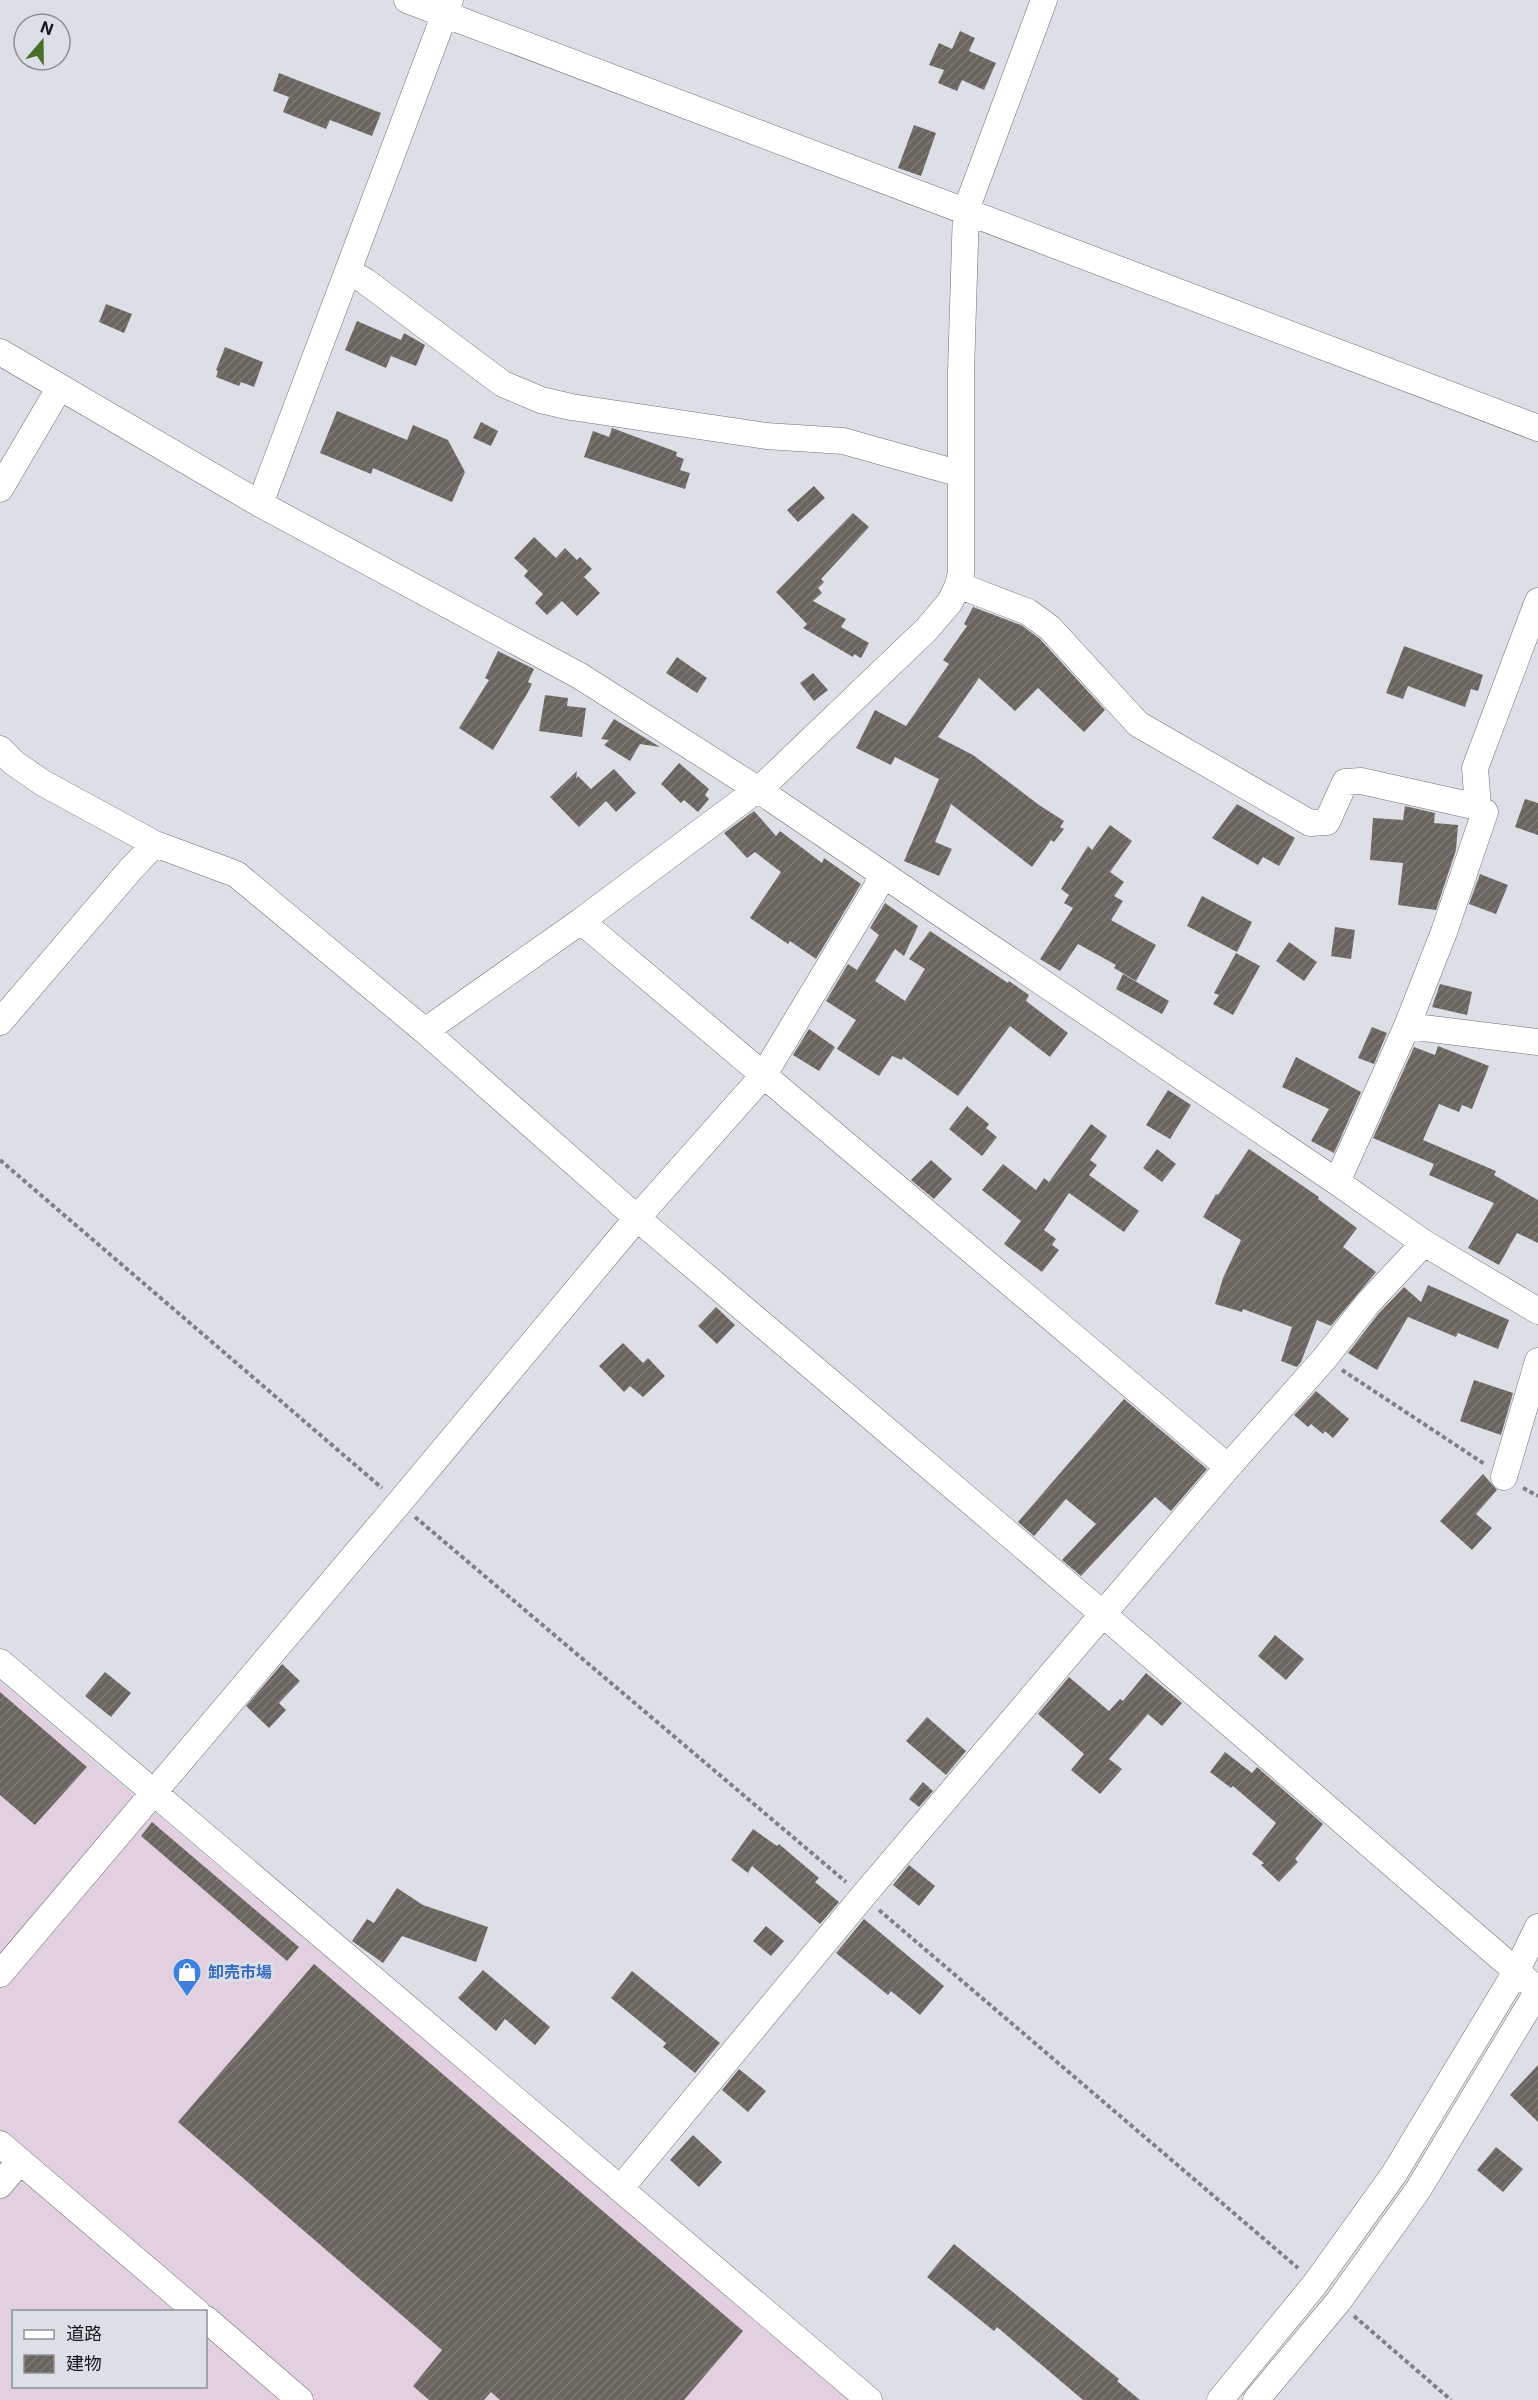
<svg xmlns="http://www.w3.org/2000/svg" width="1538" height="2400" viewBox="0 0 1538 2400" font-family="Inter,'Noto Sans JP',sans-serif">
<defs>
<pattern id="building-hatch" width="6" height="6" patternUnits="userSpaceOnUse" patternTransform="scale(1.5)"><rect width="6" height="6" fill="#6b6560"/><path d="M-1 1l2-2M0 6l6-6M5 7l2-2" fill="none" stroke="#7f7a77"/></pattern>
</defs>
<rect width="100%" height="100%" fill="#dddfe7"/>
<path fill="#e2cfdf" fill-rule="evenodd" d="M0 1682 851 2400H0ZM14 2312H206V2386H14Z"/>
<path fill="url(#building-hatch)" d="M960 31 975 38 969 51 996 63 984 90 962 80 957 91 938 83 944 70 929 65 939 43 952 49Z
M279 73 381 113 372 136 330 120 326 129 283 112 289 97 273 91Z
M914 125 936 133 921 176 898 168Z
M106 304 132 314 124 333 99 322Z
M357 321 401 340 404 333 425 345 416 366 391 356 386 368 345 350Z
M225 347 263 362 254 387 241 382 239 386 216 377 218 371 216 370Z
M337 411 407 440 413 425 448 440 465 472 452 502 373 468 371 474 320 453Z
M481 422 498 431 491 446 473 438Z
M612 428 677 452 676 456 684 459 680 470 690 473 685 489 584 457 593 431 609 437Z
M814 486 825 498 798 522 787 510Z
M853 513 869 527 821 579 824 582 818 588 822 593 813 601 846 619 841 627 869 643 861 658 854 654 853 657 803 628 807 624 776 592Z
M534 537 556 558 565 548 577 560 580 557 592 569 584 577 600 593 577 616 562 601 547 615 535 603 543 594 524 576 528 571 514 558Z
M973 607 1021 625 1040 639 1105 710 1084 732 1038 688 1015 711 979 678 938 737 973 755 1039 805 1064 821 1060 827 1064 829 1054 842 1051 840 1032 867 951 804 935 842 952 849 939 876 904 861 939 779 895 757 891 765 856 748 875 710 906 726 949 664 943 660 967 626 964 624Z
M1404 646 1483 675 1478 691 1471 689 1465 707 1408 686 1403 699 1386 693Z
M498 651 534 669 528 682 532 684 527 694 493 750 459 728 489 680 485 678Z
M677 657 707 678 697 693 666 673Z
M813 673 828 690 814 701 800 683Z
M545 695 568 698 567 706 586 708 582 737 539 731Z
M614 719 660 747 640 744 630 761 604 745 609 740 601 739Z
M679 763 709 789 705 795 709 799 698 812 684 800 681 803 661 784Z
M614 769 636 793 616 812 606 801 579 827 550 797 577 771 576 779 578 776 591 789Z
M1525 799 1538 803V835L1515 827Z
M1237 804 1295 838 1279 866 1263 857 1258 865 1212 838Z
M1405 806 1435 813 1434 823 1458 825 1456 850 1436 910 1398 905 1403 863 1370 860 1373 818 1403 820Z
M754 811 776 836 780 831 822 863 824 858 861 884 816 959 790 941 788 944 750 918 781 872 755 852 747 858 724 833Z
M1110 825 1132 841 1110 872 1124 882 1114 896 1123 901 1111 920 1156 945 1136 981 1114 968 1116 965 1078 944 1060 971 1040 959 1073 908 1064 903 1069 895 1061 889 1088 846 1092 850Z
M1480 874 1508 885 1496 914 1469 904Z
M1202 896 1252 922 1237 952 1187 926Z
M885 903 918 926 904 956 895 949 875 981 905 1001 925 969 909 959 930 931 1008 983 1009 981 1029 995 1026 1001 1068 1033 1050 1057 1010 1026 958 1096 903 1057 902 1060 892 1056 879 1076 837 1049 856 1020 826 1001 848 964 857 970 879 935 870 928Z
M1335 927 1355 930 1351 959 1331 956Z
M1289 942 1317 962 1304 981 1276 961Z
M1236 953 1260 966 1233 1015 1213 1004 1219 995 1214 993Z
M1123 974 1169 1001 1162 1014 1116 989Z
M1440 984 1472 992 1467 1015 1432 1007Z
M1372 1027 1387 1033 1374 1064 1358 1058Z
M809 1029 835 1047 819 1071 793 1055Z
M1438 1046 1489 1066 1472 1109 1462 1105 1459 1112 1439 1104 1423 1140 1496 1171 1494 1175 1538 1200V1243L1517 1233 1499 1265 1468 1248 1494 1203 1429 1175 1434 1164 1373 1138 1414 1047 1435 1055Z
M1296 1057 1361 1092 1334 1153 1311 1141 1329 1109 1282 1087Z
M1168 1090 1191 1105 1170 1139 1146 1125Z
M967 1106 989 1124 986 1128 997 1137 982 1156 949 1129Z
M1091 1124 1107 1136 1090 1160 1097 1165 1089 1175 1139 1211 1124 1232 1069 1193 1044 1230 1056 1239 1052 1245 1059 1250 1042 1272 1004 1244 1021 1221 982 1190 1003 1164 1036 1190 1044 1178 1049 1182Z
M1157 1149 1176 1164 1162 1182 1143 1168Z
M1249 1149 1319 1197 1318 1199 1357 1228 1343 1247 1376 1272 1331 1326 1317 1320 1301 1362 1297 1367 1281 1361 1292 1327 1243 1309 1242 1312 1215 1304 1223 1278 1241 1240 1203 1217 1216 1194 1218 1195Z
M931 1160 952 1179 934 1199 911 1180Z
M1428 1285 1509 1320 1498 1349 1458 1333 1456 1337 1408 1317 1377 1370 1348 1353 1379 1313 1404 1287 1421 1302Z
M716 1307 735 1325 717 1344 698 1326Z
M623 1343 643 1363 648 1358 665 1376 643 1397 630 1386 624 1392 599 1366Z
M1474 1380 1513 1393 1501 1435 1460 1421Z
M1316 1391 1349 1419 1333 1438 1325 1431 1323 1434 1311 1424 1308 1427 1294 1415Z
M1124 1399 1207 1469 1171 1511 1155 1497 1081 1576 1062 1560 1096 1524 1066 1499 1034 1536 1018 1522Z
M1483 1474 1497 1490 1476 1514 1492 1528 1472 1550 1440 1521Z
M1275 1635 1304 1659 1286 1680 1258 1656Z
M282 1664 300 1681 279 1703 286 1710 269 1728 246 1706Z
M105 1672 131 1693 111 1717 85 1696Z
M1146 1673 1182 1703 1162 1726 1148 1714 1109 1759 1122 1769 1100 1794 1071 1770 1084 1754 1038 1714 1069 1677 1109 1711 1120 1699 1123 1701Z
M0 1692 87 1767 35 1825 0 1795Z
M927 1717 966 1751 946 1775 906 1741Z
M1225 1752 1252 1773 1257 1767 1323 1824 1295 1859 1298 1862 1279 1882 1261 1865 1264 1863 1252 1854 1276 1823 1233 1786 1231 1788 1210 1772Z
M923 1782 933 1791 919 1807 909 1799Z
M152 1822 299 1947 287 1961 141 1836Z
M753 1829 777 1846 779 1844 819 1878 815 1882 839 1902 820 1924 752 1866 748 1873 731 1860Z
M909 1865 935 1886 919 1906 893 1885Z
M397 1888 423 1905 488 1927 476 1962 402 1936 383 1963 352 1941 367 1919 374 1923Z
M864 1919 944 1986 920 2015 891 1991 888 1995 836 1953Z
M766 1926 784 1941 771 1956 753 1941Z
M314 1964 743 2331 684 2400H500L491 2392 484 2400H429L413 2386 442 2350 178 2122Z
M483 1970 550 2027 535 2045 505 2019 496 2031 458 1998Z
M632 1971 720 2043 695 2073 663 2047 666 2043 611 1998Z
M1538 2065V2122L1510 2095Z
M739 2069 766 2091 748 2112 722 2090Z
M693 2135 722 2162 699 2187 670 2160Z
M1496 2147 1523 2169 1503 2192 1477 2170Z
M954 2244 1119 2379 1117 2381 1140 2400H1083L997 2327 994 2331 927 2277Z"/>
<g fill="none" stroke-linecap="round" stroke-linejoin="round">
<g stroke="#6e7077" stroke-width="27">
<path id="minor" d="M407 0 1538 428
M349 272 365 281 503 384 541 400 571 407 766 436 843 441 961 474
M0 352 260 504 580 676 757 789 1337 1182 1424 1243 1538 1311
M0 489 60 387
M260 504 450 0
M958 585 1028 612 1050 628 1138 724 1310 823 1327 822 1345 782 1361 781 1478 807 1485 812 1444 932 1407 1026 1337 1182
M0 749 14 763 43 783 155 844 236 874 425 1031 637 1218 1104 1615 1538 1990
M1478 807 1475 768 1538 601
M581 921 1228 1467
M0 1022 131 869 155 844
M1407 1026 1538 1042
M425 1031 581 921 766 783 926 630 950 602 958 585 961 573V372L966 210 1044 0
M1504 1477 1538 1361
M0 1662 869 2400
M0 1974 399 1503 637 1218 763 1076 884 875
M0 2144 197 2312
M0 2185 20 2161
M620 2189 863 1896 1228 1467 1325 1358 1368 1303 1424 1243
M206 2319 300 2400
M1220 2400 1315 2284 1394 2174 1517 1970 1538 1927
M1256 2400 1338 2302 1418 2190 1538 1991"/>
</g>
<path stroke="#7f8086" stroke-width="4" stroke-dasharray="4.5 3" stroke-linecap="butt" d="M0 1160 382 1488
M1342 1370 1486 1465
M1523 1488 1538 1496
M415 1517 846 1882
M879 1910 1298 2268
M1354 2316 1451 2400"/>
<use href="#minor" stroke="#fff" stroke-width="26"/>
</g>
<defs>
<g id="shop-pin" transform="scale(1.5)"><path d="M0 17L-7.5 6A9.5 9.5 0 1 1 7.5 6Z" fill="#3f7fe0" stroke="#dddfe7"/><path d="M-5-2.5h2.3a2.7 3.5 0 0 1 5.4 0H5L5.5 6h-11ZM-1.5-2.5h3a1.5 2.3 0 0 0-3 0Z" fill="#fff"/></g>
</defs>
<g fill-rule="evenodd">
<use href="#shop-pin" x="187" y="1972"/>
</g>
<g text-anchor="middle" stroke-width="6" stroke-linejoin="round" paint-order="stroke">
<g font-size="16" font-weight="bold" fill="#366cbe" stroke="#dddfe7" text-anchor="start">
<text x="208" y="1978">卸売市場</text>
</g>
</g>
<rect x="12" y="2310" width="195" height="78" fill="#dddfe7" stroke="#8e9096" stroke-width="1.5"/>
<rect x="24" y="2330" width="30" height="9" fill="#ffffff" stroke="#8e9096" stroke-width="1.5"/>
<text x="66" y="2340" font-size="18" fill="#18191c">道路</text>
<rect x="24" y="2355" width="30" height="18" fill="url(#building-hatch)" stroke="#8e9096" stroke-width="1.5"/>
<text x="66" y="2370" font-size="18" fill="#18191c">建物</text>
<g transform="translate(42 42) rotate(20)"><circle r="28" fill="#dddfe7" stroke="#8e9096" stroke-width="1.5"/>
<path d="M0-4.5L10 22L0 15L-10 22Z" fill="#4a6f29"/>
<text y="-9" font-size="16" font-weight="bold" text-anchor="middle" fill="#18191c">N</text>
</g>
</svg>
